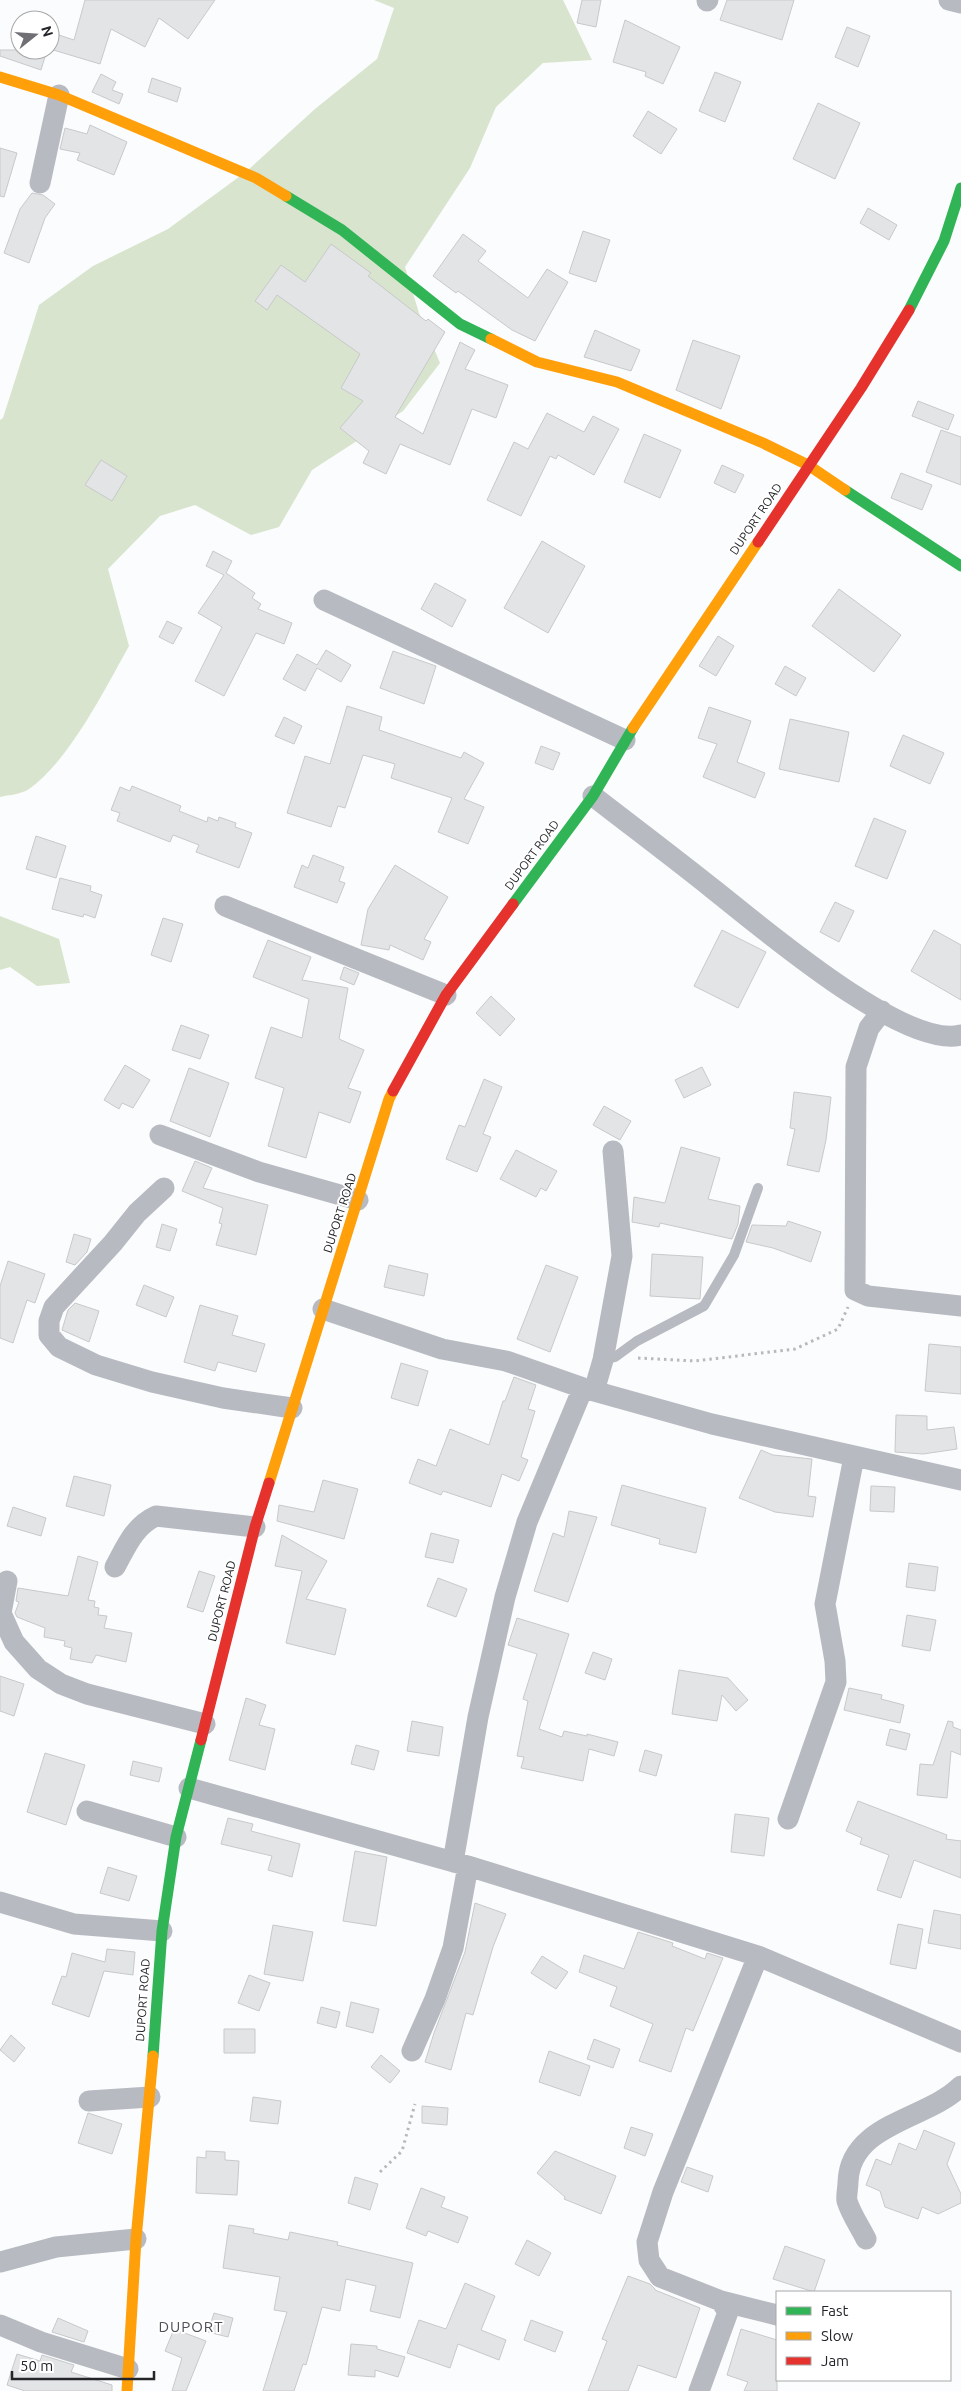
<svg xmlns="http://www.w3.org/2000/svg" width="961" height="2391" viewBox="0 0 961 2391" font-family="Ubuntu,sans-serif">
<rect width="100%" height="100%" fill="#fbfcfd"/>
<path fill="#d8e4cd" d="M374 0H563L592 60 543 63 496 107 470 168 405 267 419 313 440 363 403 411 312 470 279 527 251 535 195 505 160 516 108 569 129 646C105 689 69 761 29 789 22 794 9 795 0 797V420L3 418 39 305 93 266 168 229 247 171 315 109 377 59 394 8Z
M0 916 59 939 70 983 37 986 10 967 0 970Z"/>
<path fill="#e3e4e6" stroke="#c8c9ca" d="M85 0H215L188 39 159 18 145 47 111 29 100 64 50 49V32L74 40Z
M582 0H601L596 27 577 23Z
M727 0H794L782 40 720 20Z
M625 20 680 47 663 84 645 76 646 72 613 62Z
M847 27 870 36 858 67 835 57Z
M0 50H47L41 70 0 56Z
M715 72 741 82 725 122 699 111Z
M101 74 116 82 112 90 123 94 119 104 92 92Z
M152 78 181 88 177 102 148 92Z
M818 103 860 123 835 179 793 159Z
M648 111 677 129 661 154 633 136Z
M90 125 127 142 114 175 77 160 80 153 60 149 65 128 87 134Z
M0 148 17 153 4 197 0 196Z
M32 193 43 195 55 204 45 218 29 263 4 253 20 209Z
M868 208 897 225 889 240 860 223Z
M583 231 610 240 596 282 569 273Z
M463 234 486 251 478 261 528 298 547 269 568 282 535 341 512 330 458 291 456 293 433 276Z
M331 244 371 273 368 276 426 321 428 319 445 332 395 417 423 434 460 342 475 350 465 369 508 385 496 418 472 409 450 465 400 444 386 474 363 463 369 451 340 428 363 401 341 388 360 354 277 295 267 310 255 301 281 265 305 282Z
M595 330 640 350 631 371 584 357Z
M693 340 740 356 721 409 676 390Z
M918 401 954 415 948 430 912 416Z
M547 413 584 432 593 416 619 429 594 475 558 455 556 459 550 456 521 516 487 500 514 442 528 449Z
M941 430 961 437V485L926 472Z
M644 434 681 450 660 498 624 482Z
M101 460 127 476 112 501 85 485Z
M722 465 744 475 735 493 714 483Z
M901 473 932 485 922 510 891 498Z
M542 541 585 566 548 633 504 608Z
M213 551 232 561 226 573 255 593 252 598 261 604 258 609 292 623 284 644 256 633 224 696 195 681 222 627 198 613 224 575 206 566Z
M435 583 466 600 452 627 421 609Z
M839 589 901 635 874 672 812 626Z
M167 621 182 628 173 644 159 637Z
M718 636 734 646 716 676 699 666Z
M326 650 351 665 341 682 317 668 305 691 283 679 297 654 317 665Z
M393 651 436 666 424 704 380 688Z
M785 666 806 678 796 696 775 684Z
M347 706 382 717 379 730 461 758 464 752 484 763 464 799 484 807 468 844 438 832 452 798 391 778 395 764 363 755 345 808 338 806 331 827 287 813 305 756 330 764Z
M709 707 751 721 737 762 765 773 755 798 703 777 717 744 698 738Z
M284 717 302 726 294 744 275 736Z
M790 719 849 732 839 782 779 769Z
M903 735 944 753 930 784 890 766Z
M541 746 560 753 553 770 535 763Z
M132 786 181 806 179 811 207 822 208 817 218 821 219 817 236 823 235 827 252 833 239 868 196 852 199 845 173 835 170 842 117 821 120 813 111 810 120 787 130 791Z
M874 818 906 831 887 879 855 866Z
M36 836 66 846 56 878 26 869Z
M313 855 344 867 339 881 345 883 337 903 294 887 302 865 308 868Z
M395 865 448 897 424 939 431 942 423 960 390 945 389 950 361 945 368 909Z
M60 878 91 886 90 891 102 895 95 918 84 914 83 917 52 909Z
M835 902 854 911 839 942 820 932Z
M163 918 183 924 171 962 151 955Z
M722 930 766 952 738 1008 694 986Z
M934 930 961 945V1000L911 971Z
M268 940 311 957 302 980 348 988 339 1039 364 1050 348 1088 361 1092 350 1123 319 1112 306 1158 268 1146 284 1088 255 1078 271 1027 302 1038 309 999 253 977Z
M344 967 359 973 354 985 340 979Z
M491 996 515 1019 500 1036 476 1013Z
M181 1025 209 1035 200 1059 172 1050Z
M125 1065 150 1080 133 1108 122 1103 119 1109 104 1100Z
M702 1067 711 1085 684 1098 675 1080Z
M189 1068 229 1083 210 1137 170 1121Z
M484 1079 502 1087 483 1134 491 1137 477 1172 446 1159 459 1125 465 1127Z
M794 1092 831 1097 826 1140 819 1172 787 1165 795 1129 790 1128Z
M604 1106 631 1121 620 1140 593 1125Z
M681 1147 720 1158 708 1199 740 1206 738 1224 732 1239 660 1223 659 1227 632 1222 634 1197 665 1203Z
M516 1150 557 1171 546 1191 541 1188 536 1197 500 1179Z
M195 1161 212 1168 203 1188 268 1205 256 1255 216 1245 222 1224 219 1223 223 1208 182 1191Z
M788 1221 821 1232 811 1262 773 1248 746 1242 752 1225 786 1226Z
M162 1224 177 1229 170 1251 156 1247Z
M74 1234 91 1239 87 1252 75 1265 66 1262Z
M652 1254 703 1257 700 1299 650 1296Z
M8 1261 45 1274 35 1303 27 1300 13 1343 0 1338V1286Z
M389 1265 428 1274 424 1296 384 1287Z
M546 1265 578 1277 550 1352 517 1339Z
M144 1285 174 1297 166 1317 136 1305Z
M75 1303 99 1311 89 1342 62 1330 68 1310Z
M200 1305 238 1316 232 1335 265 1344 256 1372 218 1362 215 1371 184 1362Z
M929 1344 961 1347V1394L925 1391Z
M401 1363 428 1371 418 1406 391 1398Z
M514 1377 536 1385 528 1409 535 1411 521 1457 528 1460 519 1481 502 1474 491 1507 443 1491 441 1495 409 1483 418 1459 436 1466 450 1429 489 1445 503 1401H505Z
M896 1415 927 1416V1430L954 1427 957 1449 923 1454 895 1452Z
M761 1450 773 1455 812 1459 808 1496 816 1497 813 1517 775 1512 739 1498Z
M74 1476 111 1485 104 1516 66 1506Z
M323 1480 358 1489 344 1539 277 1521 279 1505 314 1512Z
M622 1485 706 1508 696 1553 659 1544 660 1539 611 1525Z
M871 1486 895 1487 894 1512 870 1511Z
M13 1507 46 1518 41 1536 7 1526Z
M569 1511 597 1517 568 1602 534 1591 553 1533 564 1537Z
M431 1533 459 1540 453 1563 425 1557Z
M282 1535 327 1561 306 1599 346 1609 335 1655 286 1643 302 1571 275 1566Z
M78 1556 98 1562 88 1600 95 1601 94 1607 99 1608 98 1615 107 1616 104 1628 132 1633 126 1662 96 1655 92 1663 70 1659 72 1648 64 1646 65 1641 44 1637 45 1628 17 1617 15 1613 19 1602 16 1601 18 1588 68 1596Z
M909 1563 938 1567 935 1591 906 1587Z
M199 1571 215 1576 203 1612 187 1607Z
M438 1578 467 1589 456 1617 427 1606Z
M907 1615 936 1620 930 1651 902 1646Z
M517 1618 569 1634 539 1729 562 1737 564 1731 587 1736V1734L618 1742 614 1756 589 1749 583 1781 521 1768 524 1757 517 1756 528 1701 523 1699 537 1654 508 1645Z
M593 1652 612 1659 605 1680 585 1673Z
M679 1670 728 1678 748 1700 736 1711 722 1695 717 1721 672 1714Z
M0 1676 24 1684 14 1716 0 1711Z
M849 1688 882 1695 881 1699 904 1705 900 1723 844 1710Z
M246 1698 266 1705 259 1725 275 1729 265 1770 229 1760Z
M412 1721 443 1727 439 1756 407 1751Z
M948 1721 953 1722V1727L961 1730V1755L951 1751 947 1798 917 1795 920 1764 933 1765Z
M890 1729 910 1734 906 1750 886 1745Z
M356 1745 379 1751 374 1770 351 1764Z
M645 1750 662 1755 656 1776 639 1771Z
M45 1753 85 1765 66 1825 27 1812Z
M133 1761 162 1768 159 1782 130 1775Z
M858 1801 947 1835 946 1839 961 1841V1878L914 1860 901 1898 877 1890 889 1855 860 1844 862 1838 846 1831Z
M735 1814 769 1818 764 1856 731 1852Z
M228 1818 253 1824 251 1831 300 1844 292 1877 268 1870 272 1856 221 1844Z
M355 1851 387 1857 376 1926 343 1921Z
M108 1867 137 1876 129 1901 100 1893Z
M475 1903 506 1914 493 1947 473 2015 466 2013 451 2070 425 2062 434 2033 465 1952Z
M934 1910 961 1915V1949L928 1943Z
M898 1924 923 1929 916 1969 890 1964Z
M273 1925 313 1932 303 1981 264 1974Z
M638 1932 673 1943 672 1946 705 1959 707 1953 723 1958 693 2031 686 2028 671 2072 639 2061 653 2024 610 2006 617 1987 579 1972 584 1955 624 1969Z
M107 1949 135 1952 133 1975 104 1971 89 2017 52 2004 62 1976 66 1977 72 1953 105 1962Z
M542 1956 568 1972 556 1989 531 1973Z
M249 1975 270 1983 259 2011 238 2003Z
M351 2002 379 2009 373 2033 346 2026Z
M321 2007 340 2012 336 2028 317 2023Z
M224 2029H255V2053H224Z
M11 2035 25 2048 14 2062 0 2050Z
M594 2039 620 2049 613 2068 587 2059Z
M549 2051 590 2066 580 2096 539 2082Z
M381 2055 400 2071 390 2083 371 2067Z
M253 2097 281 2101 278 2124 250 2121Z
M422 2106 448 2108 447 2125 422 2123Z
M88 2113 122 2124 112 2154 78 2143Z
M631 2127 653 2134 645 2156 624 2148Z
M924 2130 955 2143 947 2164 961 2194V2203L938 2214 922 2207 918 2219 885 2207 880 2191 866 2185 876 2159 891 2165 899 2143 916 2150Z
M206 2151 225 2152V2160L239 2161 237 2195 196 2193 197 2157 206 2158Z
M555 2151 616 2176 601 2214 564 2199 565 2197 537 2173Z
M687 2167 713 2176 708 2192 681 2182Z
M355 2177 378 2184 370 2210 348 2203Z
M421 2188 445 2197 441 2207 468 2217 458 2243 428 2231 426 2236 406 2228Z
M229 2225 254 2229 253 2233 288 2240 290 2232 338 2242 337 2245 413 2263 400 2318 370 2311 376 2286 346 2279 340 2311 322 2307 306 2365 303 2364 294 2391H263L287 2312 274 2310 280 2277 223 2268Z
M527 2240 551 2253 539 2276 515 2264Z
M785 2246 825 2260 814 2292 773 2279Z
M628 2276 650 2284 655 2289V2290L700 2308 676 2378 638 2365 628 2391H588L607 2341 602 2339Z
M465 2283 495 2296 481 2330 506 2340 499 2360 458 2344 450 2368 407 2353 419 2320 446 2329Z
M214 2313 233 2318 228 2337 208 2332Z
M58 2318 88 2331 84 2342 52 2332Z
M531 2320 563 2332 555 2352 524 2340Z
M174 2329 206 2341 186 2391H172L182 2358 165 2351Z
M741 2329 777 2340V2391H744L748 2382 727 2375Z
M351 2344 377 2346V2349L405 2357 398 2377 375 2370V2377L348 2375Z
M17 2354 40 2361 42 2355 74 2365 71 2372 112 2385V2391H25L7 2385Z"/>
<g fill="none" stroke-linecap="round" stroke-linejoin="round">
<path stroke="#b7b9bd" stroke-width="3" stroke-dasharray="2.5 4" stroke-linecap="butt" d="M638 1358 695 1361 795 1349 838 1329 848 1307
M380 2172 402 2151 415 2104"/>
<path stroke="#b8bac2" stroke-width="10" d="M603 1360 615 1357 637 1341 704 1306 734 1255 758 1188"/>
<path stroke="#b8bac2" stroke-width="21" d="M949 0 961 3
M707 1 708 0
M40 183 59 95
M324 600 625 740
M593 796C633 827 673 857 713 889 759 925 904 1050 961 1035
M225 906 446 995
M882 1011 869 1028 856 1067 855 1290 868 1296 961 1306
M160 1135 259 1172 358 1200
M164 1188 137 1213 113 1243 54 1307 49 1321V1335L59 1347 96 1365 152 1382 223 1398 292 1408
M323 1309 442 1349 506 1361 583 1388 712 1424 961 1480
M594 1391 603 1360 622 1256 613 1151
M115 1567C126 1547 134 1526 156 1516L255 1527
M7 1581 1 1613 14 1642 38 1669 61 1684 87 1694 205 1724
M189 1788 468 1866 758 1956 961 2042
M87 1811 176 1837
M788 1819 836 1682 835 1661 825 1604 854 1457
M453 1862 478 1717 505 1597 527 1522 583 1388
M0 1902 74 1924 162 1931
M412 2051 435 1999 453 1948 468 1866
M89 2101 150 2097
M866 2239C860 2227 851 2214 847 2201 846 2196 848 2188 848 2182 850 2123 927 2120 961 2086
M0 2262 56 2247 136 2239
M721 2301 777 2315
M0 2325 41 2342 128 2369
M699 2391 728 2312 721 2301 660 2277 649 2260 647 2242 663 2192 758 1956"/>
<path stroke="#30b455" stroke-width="11" d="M286 196 342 230 460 324 491 339
M909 310 944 241 961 188
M845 490 961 566
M513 904 593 796 633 728
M153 2056 162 1931 176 1837 201 1740"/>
<path stroke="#ff9f0a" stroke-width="11" d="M0 77 59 95 256 178 286 196
M491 339 537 362 617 382 763 443 808 465 845 490
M633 728 758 542
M269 1483 389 1099 393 1091
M127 2391 136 2239 153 2056"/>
<path stroke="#e5322d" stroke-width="11" d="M758 542 861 388 909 310
M393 1091 446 995 513 904
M201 1740 255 1527 269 1483"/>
</g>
<g text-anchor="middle" stroke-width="4" stroke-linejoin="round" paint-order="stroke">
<g font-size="12" fill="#242529" stroke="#fff">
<text transform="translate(756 519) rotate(-56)" y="4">DUPORT ROAD</text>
<text transform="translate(532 855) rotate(-54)" y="4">DUPORT ROAD</text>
<text transform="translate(340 1213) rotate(-72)" y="4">DUPORT ROAD</text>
<text transform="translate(222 1601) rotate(-76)" y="4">DUPORT ROAD</text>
<text transform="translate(143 2000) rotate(-86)" y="4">DUPORT ROAD</text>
</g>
<g font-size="15" letter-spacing="1" fill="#4d4f57" stroke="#fff">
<text x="191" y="2332">DUPORT</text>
</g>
</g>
<rect x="776" y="2291" width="175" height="90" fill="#ffffff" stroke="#a7a8a9"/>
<rect x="786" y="2307" width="25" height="8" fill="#30b455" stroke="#a7a8a9"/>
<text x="821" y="2316" font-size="15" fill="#242529">Fast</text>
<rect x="786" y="2332" width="25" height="8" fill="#ff9f0a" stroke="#a7a8a9"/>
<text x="821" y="2341" font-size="15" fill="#242529">Slow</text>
<rect x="786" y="2357" width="25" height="8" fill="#e5322d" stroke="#a7a8a9"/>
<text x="821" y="2366" font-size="15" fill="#242529">Jam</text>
<g transform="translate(35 35) rotate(73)"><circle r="24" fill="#ffffff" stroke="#a7a8a9"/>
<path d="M0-4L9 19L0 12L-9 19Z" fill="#6f7073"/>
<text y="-8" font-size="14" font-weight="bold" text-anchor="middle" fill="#242529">N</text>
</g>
<path d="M12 2371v8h142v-8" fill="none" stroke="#242529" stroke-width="2.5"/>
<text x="20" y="2371" font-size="15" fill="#242529" stroke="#ffffff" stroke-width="4" paint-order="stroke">50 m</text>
</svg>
